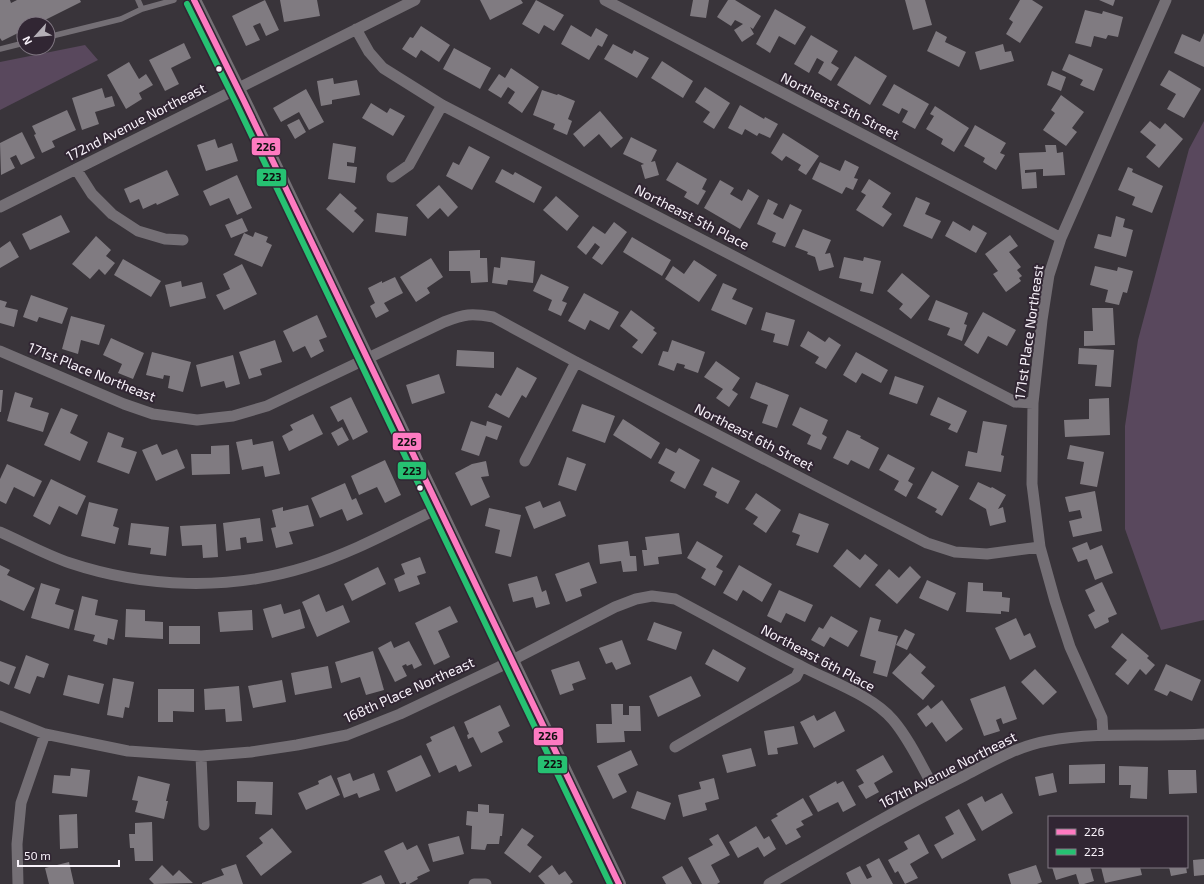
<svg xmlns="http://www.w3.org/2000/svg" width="1204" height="884" viewBox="0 0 1204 884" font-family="'Exo 2',sans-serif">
<rect width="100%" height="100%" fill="#39343a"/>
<path fill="#59485d" d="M85 45 98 60 0 110V62Z
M1204 121V620L1161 630 1125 529V426L1138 340 1189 149Z"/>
<path fill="#807b81" d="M0 0H10L11 3 17 0H80L81 2 37 24H24V30L2 41 0 38Z
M265 0 279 30 266 36 260 23 253 26 260 40 246 46 232 16Z
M280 0H317L320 16 284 22Z
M480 0H521L523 3 490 20Z
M536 0 564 15 554 31 544 25 539 34 522 24Z
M693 0H709L706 18 690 16Z
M728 0H735L761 16 753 29 750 27 754 34 742 42 734 30 743 24 735 20 731 26 717 17Z
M905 0H925L932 25 913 30Z
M1020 0H1032L1043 7 1020 43 1006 34 1013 22 1009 19Z
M1099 0H1115L1113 6Z
M775 9 806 27 795 45 779 36 770 53 756 44Z
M1085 10 1102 14 1103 11 1123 17 1118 37 1108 35 1106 39 1094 36 1091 47 1075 43Z
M571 25 591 37 596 28 608 35 602 47 598 45 589 60 561 44Z
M421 26 450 45 439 62 421 50 416 58 402 49 410 37 413 38Z
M936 31 947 37 945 42 966 52 959 67 927 51Z
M1204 33V67L1174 53 1182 34 1200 42Z
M811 35 838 51 831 63 839 68 831 81 818 73 824 62 817 58 809 73 794 64Z
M184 43 191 58 171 68 179 84 165 91 149 60Z
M613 44 632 54 634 50 649 58 637 78 604 59Z
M1003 44 1005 52 1011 51 1014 61 980 70 975 52Z
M454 48 491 68 480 89 443 69Z
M1069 54 1103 69 1094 91 1080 85 1083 80 1062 70Z
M855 56 887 76 870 105 837 85Z
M662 61 693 81 683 98 651 78Z
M129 62 139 79 146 74 153 85 139 93 142 99 126 109 107 75Z
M511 68 539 87 522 113 508 103 515 92 508 87 501 98 488 90 499 74 505 78Z
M1169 70 1201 89 1184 118 1167 109 1176 94 1160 85Z
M1052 71 1066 77 1061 91 1047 85Z
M333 78 334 84 357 80 360 95 332 100V104L321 106 317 81Z
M894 84 929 104 915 129 902 122 908 111 902 108 899 114 882 105Z
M705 87 730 103 714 129 703 122 710 112 695 102Z
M102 88 105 98 112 96 115 106 95 112 99 124 82 130 72 98Z
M306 89 324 122 309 130 299 112 281 122 273 108Z
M542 90 557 95 558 94 575 101 568 119 572 121 567 135 553 129 555 124 533 115Z
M1061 95 1084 112 1072 128 1077 132 1066 146 1043 130 1055 113 1051 110Z
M371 103 387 113 390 108 405 116 393 136 362 118Z
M740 105 764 119 765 117 778 124 770 138 759 133 757 136 745 129 742 135 728 128Z
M935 106 969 128 954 152 941 144 943 139 926 129 934 116 930 114Z
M67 110 76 130 52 141 55 147 42 153 34 135 36 134 32 126Z
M600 111 623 138 611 148 599 134 584 147 573 134Z
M299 119 306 132 295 139 287 125Z
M1150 121 1160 129 1165 123 1183 139 1159 168 1146 157 1156 145 1140 132Z
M975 125 1006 143 1000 153 1005 155 996 170 983 162 985 158 964 146Z
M22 132 35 158 21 165 16 155 10 158 15 168 1 175 0 143Z
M783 133 819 156 806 175 798 170 801 165 786 156 782 161 771 153Z
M631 137 657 150 651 162 655 161 659 175 645 179 641 165 644 164 623 154Z
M215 139 218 148 232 143 238 161 206 171 197 145Z
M333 143 356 147 354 163 347 162V166L357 167 355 183 328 179Z
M1045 145H1056L1057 153 1063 152 1065 175 1043 176V169L1025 170V173L1036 172 1037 188 1022 189 1019 153 1046 152Z
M469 146 490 157 472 190 446 176 453 162 459 165Z
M845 160 859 167 854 178 858 179 853 190 846 187 842 194 812 179 820 162 840 171Z
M677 162 707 179 702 189 706 191 698 205 684 197 687 192 666 180Z
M1128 167 1133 169 1132 172 1163 186 1152 213 1132 205 1135 197 1118 190Z
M502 169 513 175 515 172 542 187 534 203 495 182Z
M167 170 179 195 157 205 156 203 143 209 139 199 130 203 124 189Z
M237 175 252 208 237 215 229 198 210 206 203 191Z
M869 179 891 193 882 207 892 214 883 227 856 210 866 195 861 192Z
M720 180 734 188 730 194 742 201 748 189 759 196 740 229 704 208Z
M439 185 458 207 448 217 440 208 428 219 416 205Z
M340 193 357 208 354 211 364 220 353 233 326 209Z
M556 196 579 216 567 231 543 210Z
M916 197 930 203 925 214 941 221 932 239 903 226Z
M768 199 778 204 773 214 783 219 790 204 802 210 785 247 772 242 776 233 757 224Z
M377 213 408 217 406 236 375 232Z
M61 215 70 232 30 250 22 234Z
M1116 216 1125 219 1123 227 1133 230 1126 257 1094 248 1098 234 1111 237Z
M242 218 248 231 231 238 225 225Z
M953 221 970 231 973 225 987 233 976 253 945 236Z
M614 222 627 232 602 265 592 258 600 247 595 243 586 255 577 247 593 226 605 234Z
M803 229 831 240 825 254 830 253 834 267 819 271 815 257 807 254 808 252 795 247Z
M255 232 268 237 266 242 272 245 262 267 234 255 244 233 253 237Z
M1010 235 1018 246 1009 252 1021 267 1017 270 1022 276 1019 278 1021 281 1006 292 993 274 998 271 985 254Z
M96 236 111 250 106 256 115 263 105 275 99 269 90 279 72 264Z
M632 237 671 260 662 276 623 252Z
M10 241 19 257 0 268V248Z
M480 250V258H487L488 282 471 283 470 271H449V251Z
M501 257 535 261 533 283 508 280 507 285 492 283 494 267 500 268Z
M844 257 863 261 864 257 881 261 873 294 860 291 862 283 839 278Z
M431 258 443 277 427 288 430 293 416 302 400 277Z
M123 259 161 281 151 297 114 275Z
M694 260 717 275 699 302 665 279 673 266 684 274Z
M242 264 257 294 224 310 216 295 230 289 223 274Z
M1095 266 1117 271 1118 267 1133 271 1127 293 1123 292 1119 305 1105 302 1108 290 1090 285Z
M902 273 930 296 911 319 899 309 903 304 887 291Z
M541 274 569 287 562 301 567 303 561 316 548 310 552 300 533 291Z
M395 277 403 293 384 303 389 311 376 318 370 306 375 303 368 288 382 281V283Z
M181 281 182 287 202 282 206 298 170 307 165 285Z
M723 283 737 289 732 299 753 308 746 325 711 310Z
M584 293 619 312 609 330 590 320 585 330 568 321Z
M31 295 68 308 62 324 39 317 37 322 23 317Z
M0 300 7 302 5 307 18 310 14 327 0 323Z
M936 300 968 313 964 324 967 325 962 341 947 335 950 328 928 320Z
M1092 308H1113L1115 345 1084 346V331H1093Z
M631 310 655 328 653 330 657 333 642 354 632 347 638 340 620 326Z
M766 312 795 320 788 346 773 342 775 334 761 330Z
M983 312 1016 330 1007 346 988 336 978 354 964 345Z
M317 315 327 337 319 340 324 351 311 358 305 346 293 352 283 331Z
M71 316 105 325 99 345 81 340 78 354 62 349Z
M808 331 825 342 829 337 841 345 826 369 815 363 819 357 800 346Z
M111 338 144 353 133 379 118 373 122 364 103 355Z
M275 340 282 362 260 369 262 375 249 379 239 352Z
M672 340 705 352 698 373 684 368 685 365 677 363 674 371 658 365 663 351 668 352Z
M1079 348 1114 350 1111 387 1095 386 1097 365 1078 364Z
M457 350 494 352V368L456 366Z
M152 352 191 362 183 392 168 388 170 376 164 375 163 379 146 375Z
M856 352 888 370 881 383 862 373 856 383 843 375Z
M233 355 240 384 226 388 224 381 201 387 196 365Z
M716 361 740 378 732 390 738 394 729 407 716 398 723 389 704 377Z
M517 367 537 378 526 398 522 395 509 418 488 407 496 393 501 396Z
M439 374 445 393 412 404 406 385Z
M895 376 924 386 917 404 889 394Z
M756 382 789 395 777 428 762 423 768 405 750 398Z
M0 390H3L1 412H0Z
M15 392 33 398 30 407 49 413 43 432 7 421Z
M351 397 368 432 353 440 343 419 338 422 330 407Z
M938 397 967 411 957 433 948 429 951 424 930 415Z
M1109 398 1110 435 1065 437 1064 420 1089 419V399Z
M582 404 615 416 605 443 572 431Z
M800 407 828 420 822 434 827 437 821 450 807 444 811 435 792 425Z
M61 408 78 415 70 433 88 442 80 461 44 445Z
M313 414 323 434 289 451 282 436 293 430 290 425Z
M623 419 660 443 651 459 613 435Z
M471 421 486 426 487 421 502 426 497 440 486 436 479 456 461 450Z
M983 421 1007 425 1001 455 1004 456 1001 472 965 466 968 451 977 453Z
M342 427 349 440 338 446 331 433Z
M847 430 861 436 860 438 879 448 869 469 851 460 848 465 833 458Z
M108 432 124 438 121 447 137 452 129 474 97 462Z
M252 439 253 445 273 441 280 474 265 477 263 466 242 470 236 442Z
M157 444 162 455 177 449 185 468 156 481 142 450Z
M229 445 230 474 192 475 191 454H211V446Z
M1070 445 1104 452 1097 487 1080 484 1084 462 1067 459Z
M666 448 676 453 679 448 700 460 685 489 670 481 675 472 658 463Z
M888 454 915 468 908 481 913 484 906 497 894 490 899 481 879 470Z
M567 457 586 464 576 491 558 485Z
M385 460 401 495 385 503 377 487 359 495 351 476Z
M486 461 489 476 481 477 490 497 471 506 455 473 472 464Z
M7 464 42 481 34 497 14 487 6 504 0 501V479Z
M712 467 740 481 728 504 715 497 717 492 703 485Z
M932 471 959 486 942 516 935 512 937 509 917 498Z
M51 479 86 496 77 515 59 506 50 525 33 516Z
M978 482 991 488 992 487 1006 495 998 509 1003 507 1006 522 990 526 986 509 969 499Z
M345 483 352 500 356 498 363 514 347 521 342 509 320 518 311 498Z
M1095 491 1102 531 1073 537 1069 521 1082 518 1080 510 1069 512 1065 497Z
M756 493 781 510 766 533 753 524 758 517 745 509Z
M540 501 543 508 560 501 566 516 534 529 525 507Z
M89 502 118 509 113 526 119 528 115 544 81 536Z
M308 505 314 526 289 532 293 544 276 548 271 528 276 527 272 510 283 507V511Z
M489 508 521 515 511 557 495 553 500 530 485 526Z
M799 513 829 524 818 553 796 545 800 535 792 532Z
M260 518 263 541 247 543 246 537 240 538 241 549 226 551 223 523Z
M131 523 169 527 166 556 150 554 151 548 128 545Z
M216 524 218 557 203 558 202 545 182 546 180 526Z
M679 533 682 554 658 557 659 564 644 566 642 550H647L645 537Z
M628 541 630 556H636L637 571 623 572 621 561 600 564 598 545Z
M697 541 723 556 716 567 723 571 715 586 701 578 706 569 687 558Z
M1087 542 1090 550 1102 545 1113 573 1095 580 1087 559 1078 562 1072 548Z
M847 549 860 560 865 554 878 565 860 588 833 566Z
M420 557 426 573 417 576 420 584 399 592 394 579 405 574 401 564Z
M589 562 597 583 580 589 582 596 566 602 555 574Z
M0 565 10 570 7 575 35 588 24 611 0 600Z
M739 565 772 584 762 602 743 590 737 601 723 593Z
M910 566 921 577 897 604 875 585 889 569 899 578Z
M378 567 386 584 352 601 344 584Z
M537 576 542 592 546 590 550 604 536 608 533 597 513 602 508 584Z
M927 580 956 593 948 611 919 598Z
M968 582 983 583V591L1002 592V597L1010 598 1009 612 1001 611V614L966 612Z
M1102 582 1117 614 1108 618 1109 622 1095 629 1088 615 1095 611 1085 590Z
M41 583 60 589 55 604 74 610 69 629 31 618Z
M779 590 813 605 805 622 786 613 781 623 767 616Z
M319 594 326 612 343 605 350 622 317 637 302 602Z
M82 596 98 600 95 615 118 620 114 640 108 638 107 645 93 641 95 635 74 630Z
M281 604 284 614 300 609 305 628 272 638 263 609Z
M450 606 458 622 438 631 450 657 434 665 415 623Z
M126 609 145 610V621L163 622V639L125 637Z
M252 610 253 630 220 632 218 612Z
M831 616 858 631 848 647 830 637 824 647 811 640 819 627 823 629Z
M870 617 881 620 878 631 898 636 887 677 873 673 876 661 860 656Z
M1016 618 1024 636 1030 633 1036 647 1010 660 995 628Z
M654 622 682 632 676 650 647 640Z
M169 626H200V644H169Z
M905 629 915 634 907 650 896 645Z
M1122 633 1149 656 1147 658 1155 665 1146 675 1140 669 1128 685 1115 674 1127 660 1111 647Z
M622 640 631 664 616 670 612 662 606 664 599 648Z
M391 641 394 648 409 641 422 665 414 669 412 664 407 666 406 664 402 666 407 676 395 682 378 648Z
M713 649 746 668 738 682 705 664Z
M373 651 384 690 366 695 360 677 341 683 335 662Z
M910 653 926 667 921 673 935 686 923 700 892 673Z
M26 655 49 664 44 678 37 676 30 694 14 688Z
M0 661 16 667 9 685 0 681Z
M579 661 586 679 572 684 574 690 560 695 551 670Z
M1166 664 1201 680 1192 701 1170 691 1167 696 1154 690Z
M328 666 332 688 295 695 291 673Z
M1035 669 1057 692 1043 705 1021 682Z
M68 675 104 684 99 704 63 695Z
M691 676 701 696 658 717 649 696Z
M113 678 134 682 129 708 125 707 123 718 107 715Z
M282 680 286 702 253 708 248 686Z
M239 686 242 721 226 722 225 709 205 710 204 689Z
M1005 686 1017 719 1003 724 1001 718 996 720 1000 731 984 736 970 699Z
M158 689H194V712L173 711V722H158Z
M942 700 963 729 946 742 932 722 926 727 917 714 928 705 931 709Z
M611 704H623V715H629V706H640L641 731H624L625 742 597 743 596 724H612Z
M500 705 510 726 498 732 503 742 481 753 473 737 468 739 467 735 469 734 464 722Z
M835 711 845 731 814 748 800 722 814 715 817 721Z
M454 726 472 766 459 772 456 765 439 773 426 744 432 741 430 737Z
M794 726 798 744 777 748 778 754 768 755 764 731Z
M751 748 756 766 727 773 722 755Z
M631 750 638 765 618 774 627 792 613 799 597 766Z
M421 755 431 776 396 792 387 771Z
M883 755 893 772 874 783 879 792 866 799 858 786 864 783 856 770Z
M1105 764V783L1069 784V765Z
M1119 766 1148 767 1147 799 1130 798 1131 785H1119Z
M71 768 90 770 87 797 52 793 54 775 70 776Z
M1168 770H1196L1197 793 1169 794Z
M350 773 353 781 374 773 380 790 359 798 357 793 344 798 337 778Z
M1053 773 1057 792 1039 796 1035 777Z
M331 775 340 795 306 810 298 793 319 784 318 781Z
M138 776 170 784 166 801H168L164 819 135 812 138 801 132 800Z
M714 778 719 799 705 803 707 810 683 817 678 795 701 789 699 782Z
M237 781 273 782 272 815 255 814 256 802H237Z
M836 781 837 784 843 781 856 805 843 812 838 802 818 812 809 796Z
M637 791 671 803 665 820 631 808Z
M1002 793 1013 813 982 831 967 804 982 796 985 802Z
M803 798 813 815 801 821 804 825 796 829 801 837 786 845 771 820 778 816 776 814Z
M478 804 489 805V813L504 814 502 836H500L499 844H487L485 850 471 849 472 826 466 825 467 811 478 812Z
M959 809 976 840 942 859 934 845 954 834 945 817Z
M77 814 78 848 60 849 59 815Z
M152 822 153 861H135L134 848H130L129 834H135V823Z
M756 826 764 839 769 836 776 849 764 857 758 847 738 858 729 842Z
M272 828 292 852 261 876 246 856 263 843 259 838Z
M522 828 534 836 527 845 542 857 530 873 504 853Z
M718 834 730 855 711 865 720 882 717 884H702L688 858 713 845 709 839Z
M919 834 929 853 910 864 918 878 905 884 898 871 895 873 888 860 908 849 904 842Z
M459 836 464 854 433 862 428 844Z
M403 842 407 850 417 845 430 871 417 877 418 879 409 884H406V882L400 884 384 851Z
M879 858 893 884H851L846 873 860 866 867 879 872 877 866 865Z
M1204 859V875L1194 876 1193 860Z
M69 862 74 884H49L45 868Z
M236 864 243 884H202V883L224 875 221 869Z
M162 865 173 876 179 870 193 883 154 884 149 879Z
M552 865 559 875 565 871 573 882 570 884H545L538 876Z
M1036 865 1042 882 1037 884H1011L1008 874Z
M682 866 692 884H666L662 877Z
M1052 867H1090L1094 881 1084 884H1079L1076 874 1056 880Z
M1101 867H1140L1142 875 1105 883Z
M1169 867H1186L1187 873 1171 876Z
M381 875 385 884H361Z"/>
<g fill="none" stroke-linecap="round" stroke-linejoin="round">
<path stroke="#746f75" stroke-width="5.5" d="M138 0 142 9
M48 37 121 19 142 9 174 0
M0 49 24 43"/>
<path stroke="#746f75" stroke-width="11" d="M605 0 1061 238
M356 29 369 52 383 68 442 105 1015 402 1033 403
M76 169 92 194 112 214 138 231 165 239 183 240
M392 177 409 165 442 105
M0 207 415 0
M0 351 124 404 153 414 197 420 233 416 267 406 444 322C465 314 471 313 493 317L576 362 927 543 955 552 987 554 1040 547
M525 461 576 362
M0 532C23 542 46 555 70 563 145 588 229 591 306 567 352 553 395 529 439 508
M0 716 45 734 128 751 201 756 251 752 297 745 347 735 400 714 499 667 615 607 636 599 652 596 675 599C717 621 758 645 801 666 829 681 872 695 893 720 910 740 922 767 935 790
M1103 735 1102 718 1070 647 1055 601 1040 547 1032 484 1033 403 1042 320 1049 275 1061 238 1166 0
M675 747 796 677 801 667
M201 756 204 825
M18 884 17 844 21 803 45 734
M474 884H486
M769 884C833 847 897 809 964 776 991 762 1018 746 1047 741 1099 731 1152 737 1204 734"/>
<path stroke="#746f75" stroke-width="14" d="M194 0 244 101 619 884"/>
<g stroke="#312633" stroke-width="9">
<path id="bus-1" d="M194 0 244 101 619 884"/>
</g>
<g stroke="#312633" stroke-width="9">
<path id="bus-2" d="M187 4 237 105 610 884"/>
</g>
<use href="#bus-1" stroke="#fe7ac1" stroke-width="6"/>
<use href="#bus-2" stroke="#26c172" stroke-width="6"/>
</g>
<g fill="#f8f2fa" stroke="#312633" stroke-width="1.5">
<circle cx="219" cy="69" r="3.5"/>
<circle cx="420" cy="488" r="3.5"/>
</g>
<g text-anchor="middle" stroke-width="4" stroke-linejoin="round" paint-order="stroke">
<g font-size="14" fill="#f8f2fa" stroke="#312633">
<text transform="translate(840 106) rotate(27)" y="5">Northeast 5th Street</text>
<text transform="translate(136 122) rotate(-27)" y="5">172nd Avenue Northeast</text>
<text transform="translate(692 217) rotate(27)" y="5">Northeast 5th Place</text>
<text transform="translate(1029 332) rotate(-82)" y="5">171st Place Northeast</text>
<text transform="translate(92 372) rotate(22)" y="5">171st Place Northeast</text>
<text transform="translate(754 437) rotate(27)" y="5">Northeast 6th Street</text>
<text transform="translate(818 658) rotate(28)" y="5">Northeast 6th Place</text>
<text transform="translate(409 690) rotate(-24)" y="5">168th Place Northeast</text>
<text transform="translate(948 770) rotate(-27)" y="5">167th Avenue Northeast</text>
</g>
</g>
<g stroke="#312633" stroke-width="1.5">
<rect x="251" y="137" width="30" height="19" rx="4" fill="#fe7ac1"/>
<rect x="256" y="168" width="31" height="19" rx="4" fill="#26c172"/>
<rect x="392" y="432" width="30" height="19" rx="4" fill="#fe7ac1"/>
<rect x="397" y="461" width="30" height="19" rx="4" fill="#26c172"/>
<rect x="533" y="727" width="31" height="19" rx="4" fill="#fe7ac1"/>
<rect x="537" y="755" width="31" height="19" rx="4" fill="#26c172"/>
</g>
<g font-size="11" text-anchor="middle" font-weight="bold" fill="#111">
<text x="266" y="151">226</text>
<text x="272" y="181">223</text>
<text x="407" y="446">226</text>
<text x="412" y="475">223</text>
<text x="548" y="740">226</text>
<text x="553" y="768">223</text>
</g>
<rect x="1048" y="816" width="140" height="52" fill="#312633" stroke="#817883"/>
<rect x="1056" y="829" width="20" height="6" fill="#fe7ac1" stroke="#817883"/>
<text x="1084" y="836" font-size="12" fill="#f8f2fa">226</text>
<rect x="1056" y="849" width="20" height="6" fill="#26c172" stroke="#817883"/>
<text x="1084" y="856" font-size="12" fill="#f8f2fa">223</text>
<g transform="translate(36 36) rotate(243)"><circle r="19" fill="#312633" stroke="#817883"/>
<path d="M0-3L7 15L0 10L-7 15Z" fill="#b5b0b7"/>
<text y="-6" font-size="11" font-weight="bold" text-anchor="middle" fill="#f8f2fa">N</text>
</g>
<path d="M18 860v6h101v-6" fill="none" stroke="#f8f2fa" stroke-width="2"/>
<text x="24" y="860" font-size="12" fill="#f8f2fa" stroke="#312633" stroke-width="3" paint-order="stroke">50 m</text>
</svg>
